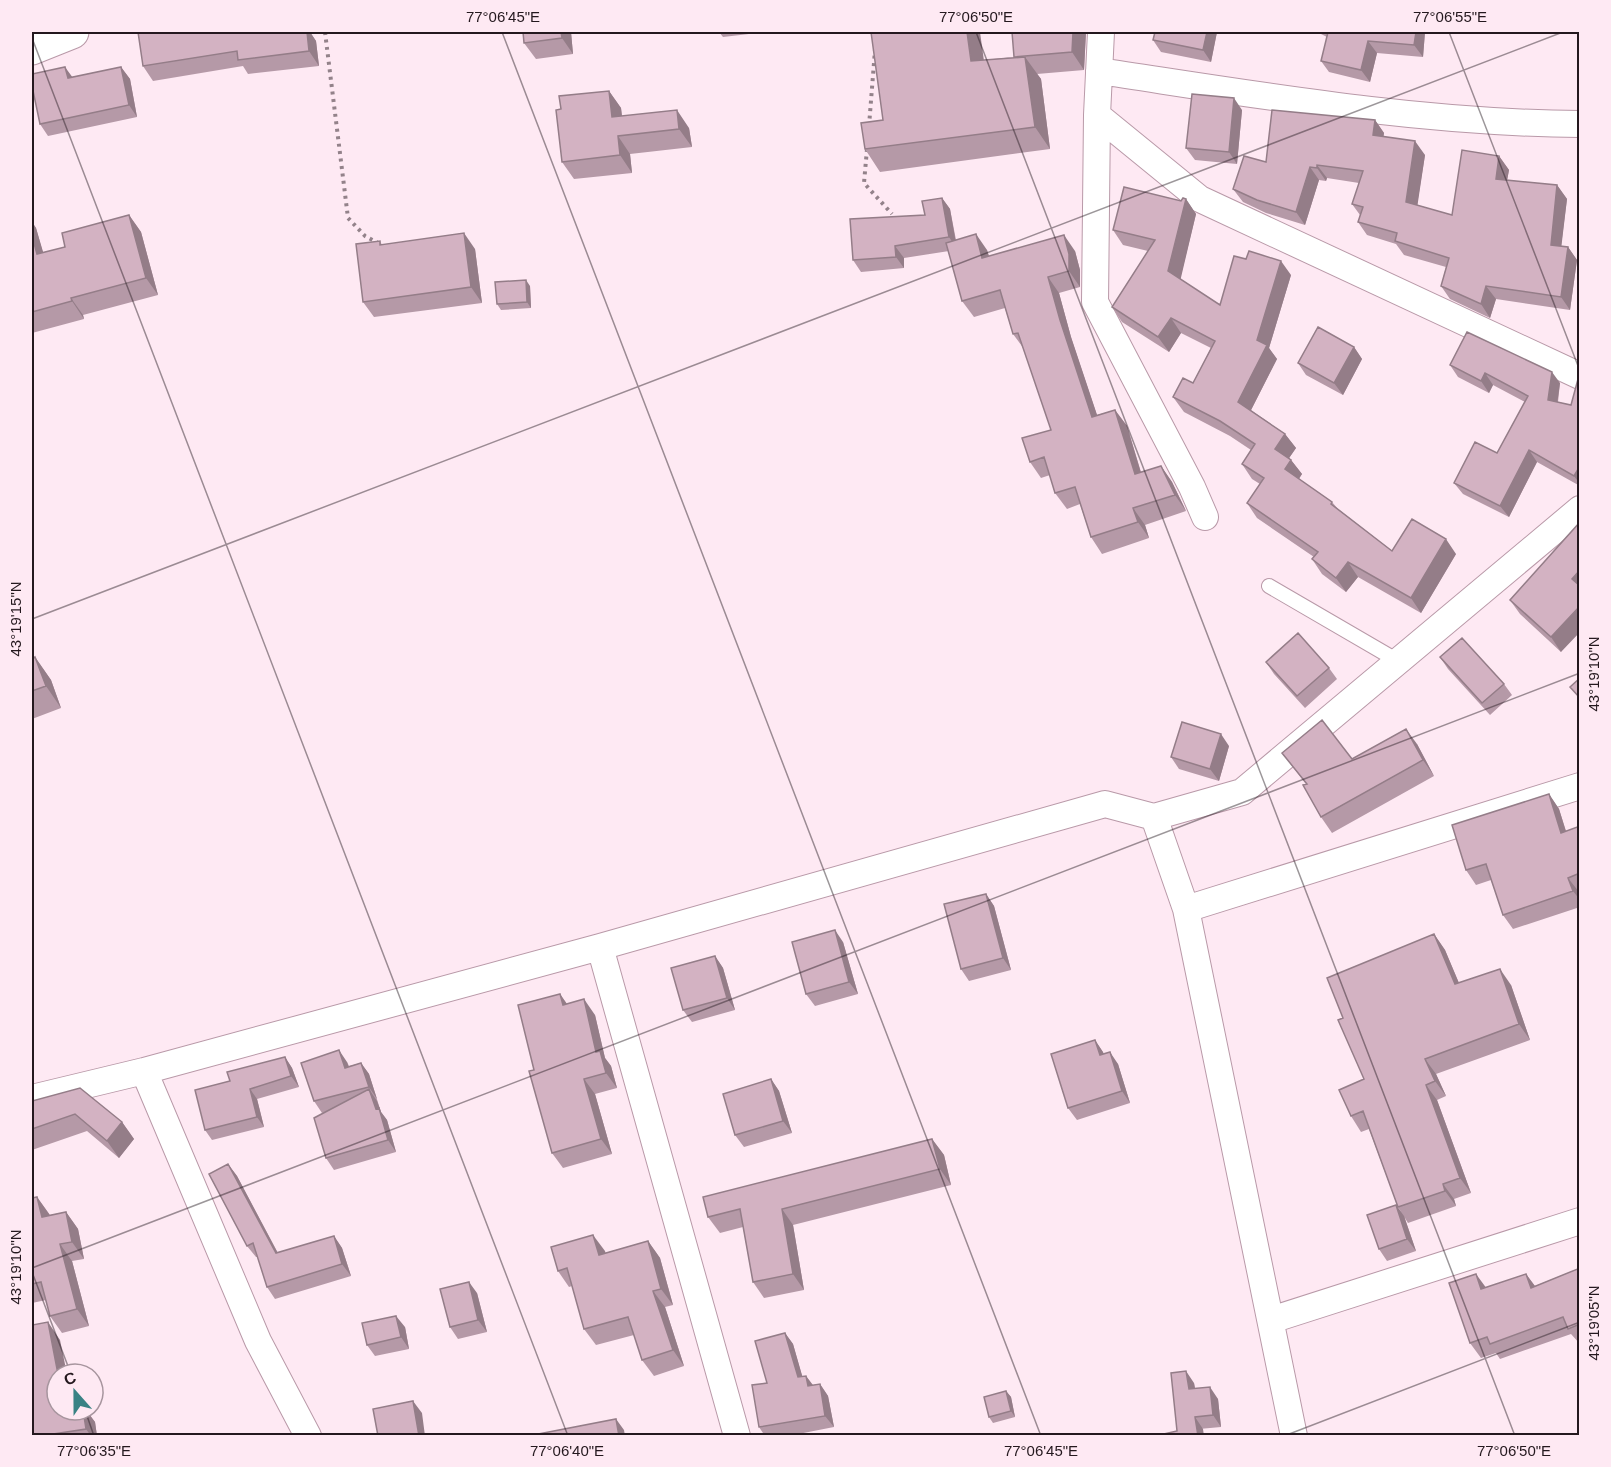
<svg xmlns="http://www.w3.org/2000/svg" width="1611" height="1467" viewBox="0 0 1611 1467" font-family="Helvetica,sans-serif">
<rect width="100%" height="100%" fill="#fee9f3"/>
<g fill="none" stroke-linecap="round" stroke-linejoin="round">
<g stroke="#b999a8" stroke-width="16">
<path id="service" d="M1269 586 1398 661"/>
</g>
<g stroke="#b999a8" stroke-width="28">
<path id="minor" d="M1101 32 1097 115 1095 302 1192 487 1205 517
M1099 71C1259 95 1418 123 1580 124
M1097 115 1200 199 1580 376
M1154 817 1242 792 1580 509
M1186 909 1580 786
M600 947 737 1436
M144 1071 258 1341 308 1436
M32 1098 144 1071 600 947 1105 804 1154 817 1186 909 1294 1436
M1271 1320 1580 1221"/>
</g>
<g stroke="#b999a8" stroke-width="35">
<path id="tertiary" d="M32 48 72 32"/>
</g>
<path stroke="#93828a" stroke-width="4" stroke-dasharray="3 4.5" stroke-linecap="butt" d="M325 32 348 218 365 236 378 243
M869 126 875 50
M867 149 864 183 892 214"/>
<use href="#service" stroke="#fff" stroke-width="14"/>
<use href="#minor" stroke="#fff" stroke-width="26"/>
<use href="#tertiary" stroke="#fff" stroke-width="33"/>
</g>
<path fill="#b599a7" d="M138 32H310L316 41 319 66 248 74 243 66 153 81 143 66Z
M523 32H571L573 54 536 59 524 43Z
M719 32H767L723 37Z
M1086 32 1084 70 1037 74 1041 79 1050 149 880 172 865 149 983 60 1014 57Z
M1217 32 1211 62 1161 52 1153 40Z
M1317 32H1425L1423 57 1377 53 1370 82 1329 72 1321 61 1327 37Z
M121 67 130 79 137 117 48 136 40 124 72 77Z
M609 91 621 108 622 116 689 128 692 147 630 154 632 173 574 179 562 162 561 109Z
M1242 110 1237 164 1195 160 1186 148Z
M1375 120 1384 133 1383 137 1425 155 1417 205 1452 215 1499 156 1509 170 1507 180 1557 185 1567 199 1561 246 1568 247 1577 260 1570 310 1496 299 1490 318 1450 299 1441 286 1446 267 1404 255 1396 244 1367 235 1358 222 1360 215 1352 204 1359 183 1327 178 1326 181 1319 180 1305 225 1266 213 1243 202 1233 189 1266 162Z
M942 198 950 209 956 240 987 250 989 256 1075 251 1080 270V287L1059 293 1071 337 1097 415 1115 410 1127 426 1141 472 1161 466 1172 482 1186 511 1145 525 1149 538 1102 554 1091 537 1080 504 1067 509 1055 493 1050 475 1041 478 1030 462 1051 430 1024 349 1013 334 1005 308 974 317 962 301 949 251 904 258V268L861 272 853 260 925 215Z
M1186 199 1196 214 1180 279 1220 305 1291 275 1269 348 1277 359 1251 410 1285 434 1296 448 1289 458 1291 460 1302 474 1299 479 1332 502 1338 509 1392 551 1456 554 1421 613 1358 577 1346 592 1322 574 1312 559 1314 557 1257 518 1247 503 1260 484 1252 479 1242 464 1251 450 1230 436 1184 412 1173 397 1193 383 1211 348 1181 333 1169 352 1122 322 1112 307 1148 251 1123 245 1113 230 1181 201Z
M129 215 141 232 158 295 83 315 84 319 32 333V222L36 228 43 253 65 247Z
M380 241 382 245 475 249 482 303 374 317 363 302Z
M530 286 531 308 501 310 497 304Z
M1354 347 1362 359 1343 395 1306 375 1298 363Z
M1450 365 1560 383 1558 402 1571 405 1580 380V486L1537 462 1509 517 1463 494 1454 483 1497 453 1525 402 1493 385 1489 393 1458 377Z
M1580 522 1561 652 1520 614 1510 600Z
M35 657 51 680 61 708 32 719V659Z
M1440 657 1504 684 1512 695 1490 715 1448 669Z
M1266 662 1329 668 1337 679 1305 708 1274 674Z
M1417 744 1434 776 1332 833 1321 817 1306 784 1282 753 1352 759Z
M1229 746 1219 781 1179 769 1171 757Z
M1549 794 1559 809 1566 831 1580 826V907L1513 929 1503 915 1491 880 1476 885 1466 870Z
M986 894 994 906 1011 970 969 981 961 969Z
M1434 934 1445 950 1459 983 1511 985 1530 1040 1436 1074 1446 1096 1437 1100 1471 1193 1454 1199 1456 1206 1408 1223 1398 1207 1369 1129 1361 1132 1351 1116 1364 1079 1343 1018Z
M843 942 858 994 815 1006 806 994Z
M715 956 723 968 735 1010 692 1022 683 1010Z
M560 994 567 1004 595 1015 605 1058 611 1066 617 1088 595 1094 612 1154 563 1168 552 1153 534 1070Z
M1095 1040 1104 1054 1118 1064 1130 1103 1077 1120 1068 1108Z
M285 1057 292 1068 299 1087 257 1099 264 1127 212 1140 205 1130 230 1081Z
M347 1062 349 1066 361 1063 369 1074 381 1112 387 1120 396 1152 334 1170 326 1158 327 1112 322 1113 314 1101Z
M771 1079 779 1091 792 1133 744 1147 735 1135Z
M32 1101 122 1122 134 1139 119 1158 87 1131 32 1150Z
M932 1139 944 1155 951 1185 793 1225 804 1290 764 1298 753 1282 743 1227 720 1233 708 1217Z
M228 1164 237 1176 278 1253 334 1236 342 1248 351 1276 275 1299 267 1287 258 1257H256L247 1246Z
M37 1197 50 1215 66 1212 78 1229 84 1259 72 1261 89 1326 62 1333 50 1316 46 1300 32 1303V1198Z
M1396 1205 1404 1216 1416 1251 1387 1261 1379 1249Z
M648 1241 660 1258 673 1305 665 1307 684 1366 654 1376 642 1360 634 1335 596 1345 584 1329 572 1286 569 1287 558 1271 605 1251V1253Z
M1580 1268V1344L1571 1334 1500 1359 1496 1353 1481 1358 1470 1343 1486 1288 1526 1274 1535 1286Z
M477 1293 487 1332 458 1339 450 1327Z
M405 1327 409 1349 375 1356 367 1345Z
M785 1333 793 1344 802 1376H806L813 1385 820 1384 828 1396 834 1427 788 1436H765L759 1427 767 1383Z
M60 1340 57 1410H86L95 1422 97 1436H32Z
M1194 1383 1195 1388 1218 1399 1221 1427 1177 1431Z
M1006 1391 1011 1397 1015 1417 993 1423 989 1417Z"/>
<path fill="#947d88" d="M307 32H310L316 41 319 66 309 51Z
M561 32H571L573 54 562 38Z
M967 32H980L987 83 971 61Z
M1073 32H1086L1084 70 1072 52Z
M1207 32H1217L1211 62 1203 50Z
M1416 32H1425L1423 57 1414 45Z
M1368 41 1377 53 1370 82 1361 70Z
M1025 57 1041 79 1050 149 1035 127Z
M65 67 73 78H68Z
M121 67 130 79 137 117 129 105Z
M609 91 621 108 624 135 612 117Z
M1234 98 1242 110 1237 164 1229 152Z
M677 110 689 128 692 147 679 129Z
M1375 120 1384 133 1382 148 1373 135Z
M618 136 630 154 632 173 620 155Z
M1415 141 1425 155 1416 215 1406 202Z
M1499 156 1509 170 1505 192 1496 179Z
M1317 165 1327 178 1326 181 1317 168Z
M1310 167 1319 180 1305 225 1296 212Z
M1557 185 1567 199 1560 258 1551 245Z
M942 198 950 209 957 249 949 237Z
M1186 199 1196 214 1179 286 1168 271Z
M129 215 141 232 158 295 146 278Z
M32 222 36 228 49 272 37 254 32 236Z
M464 233 475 249 482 303 471 287Z
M976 234 987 250 994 274 982 258Z
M1064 235 1075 251 1080 270V287L1069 271Z
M895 246 904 258V268L896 257Z
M1568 247 1577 260 1570 310 1561 297Z
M1281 261 1291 275 1269 348 1277 359 1248 416 1238 402Z
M1048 277 1059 293 1071 337 1103 433 1092 417 1060 320Z
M526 280 530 286 531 308 527 302Z
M1486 286 1496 299 1490 318 1481 304Z
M71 298 83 315 84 319 72 301Z
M1171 318 1181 333 1169 352 1158 337Z
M1354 347 1362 359 1343 395 1334 383Z
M1552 372 1560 383 1556 412 1548 400Z
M1485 373 1493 385 1489 393 1481 381Z
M1115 410 1127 426 1146 490 1135 474Z
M1285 434 1296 448 1285 464 1275 449Z
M1529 450 1537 462 1509 517 1500 506Z
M1291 460 1302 474 1295 484 1285 469Z
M1161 466 1172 482 1186 511 1175 495Z
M1580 466V484L1574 476Z
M1133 508 1145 525 1149 538 1138 522Z
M1446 539 1456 554 1421 613 1411 598Z
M1348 562 1358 577 1346 592 1336 578Z
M1580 570V590L1572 579Z
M1580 606V632L1561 652 1551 637Z
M35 657 51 680 61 708 46 686Z
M1406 729 1417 744 1434 776 1423 760Z
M1221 734 1229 746 1219 781 1210 769Z
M1549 794 1559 809 1571 848 1561 833Z
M1568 878 1579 892 1580 900 1573 891Z
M986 894 994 906 1011 970 1003 958Z
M835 930 843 942 858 994 849 982Z
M1434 934 1445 950 1466 1000 1455 984Z
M715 956 723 968 735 1010 727 998Z
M1500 969 1511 985 1530 1040 1519 1024Z
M560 994 571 1010 563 1005Z
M584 999 595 1015 605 1058 611 1066 617 1088 606 1073 596 1052Z
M1095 1040 1103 1052 1108 1067 1100 1055Z
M339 1050 347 1062 353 1080 345 1068Z
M1110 1052 1118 1064 1130 1103 1122 1091Z
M285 1057 292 1068 299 1087 291 1076Z
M1425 1059 1436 1074 1446 1096 1435 1081Z
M361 1063 369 1074 377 1099 369 1087Z
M584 1079 595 1094 612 1154 601 1139Z
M771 1079 779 1091 792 1133 783 1121Z
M1426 1085 1437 1100 1471 1193 1460 1178Z
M250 1089 257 1099 264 1127 257 1117Z
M369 1089 377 1101 381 1112 387 1120 396 1152 388 1140Z
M122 1122 134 1139 119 1158 107 1141Z
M932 1139 944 1155 951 1185 940 1169Z
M228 1164 237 1176 284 1265 276 1253Z
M1443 1184 1454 1199 1456 1206 1445 1191Z
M37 1197 49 1214 54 1234 42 1217Z
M1396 1205 1404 1216 1416 1251 1407 1239Z
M782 1209 793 1225 804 1290 793 1274Z
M66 1212 78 1229 84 1259 72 1242Z
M593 1235 605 1251 611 1272 599 1255Z
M334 1236 342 1248 351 1276 342 1264Z
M648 1241 660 1258 673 1305 661 1289Z
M60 1244 72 1261 89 1326 77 1309Z
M1476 1274 1487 1289H1481Z
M1526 1274 1537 1289 1531 1288Z
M469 1282 477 1293 487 1332 478 1320Z
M653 1291 665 1307 684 1366 673 1350Z
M396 1316 405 1327 409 1349 401 1337Z
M48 1322 60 1340 67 1374H58Z
M785 1333 793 1344 806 1389 798 1377Z
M1186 1371 1194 1383 1197 1401 1189 1389Z
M806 1376 814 1387 808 1386Z
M820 1384 828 1396 834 1427 825 1416Z
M1210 1387 1218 1399 1221 1427 1213 1415Z
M1006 1391 1011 1397 1015 1417 1011 1411Z
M413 1401 422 1413 425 1436H419Z
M83 1410H86L95 1422 97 1436H91L86 1429Z
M1195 1417 1203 1429 1204 1436H1198Z
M616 1419 624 1430 625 1436H619Z"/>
<path fill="#d3b2c2" stroke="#947d88" stroke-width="1.5" d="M138 32H307L309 51 238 60 237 51 143 66Z
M523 32H561L562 38 524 43Z
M871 32H967L971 61 1025 57 1035 127 865 149 861 123 883 120Z
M1012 32H1073L1072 52 1014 57Z
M1155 32H1207L1203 50 1153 40Z
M1328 32H1416L1414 45 1368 41 1361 70 1321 61Z
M65 67 68 78 121 67 129 105 40 124 32 86V74Z
M609 91 612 117 677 110 679 129 618 136 620 155 562 162 556 110 561 109 559 96Z
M1192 94 1234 98 1229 152 1186 148Z
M1272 110 1375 120 1373 135 1415 141 1406 202 1452 215 1462 150 1499 156 1496 179 1557 185 1551 245 1568 247 1561 297 1486 286 1481 304 1441 286 1449 258 1395 241 1397 233 1358 222 1363 207 1352 204 1363 171 1317 165V168L1310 167 1296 212 1257 200 1233 189 1244 156 1266 162Z
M1124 187 1181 201 1183 198 1186 199 1168 271 1220 305 1234 256 1246 259 1249 251 1281 261 1257 340 1267 345 1238 402 1285 434 1275 449 1291 460 1285 469 1332 502 1331 504 1392 551 1412 519 1446 539 1411 598 1348 562 1336 578 1312 559 1318 552 1247 503 1264 478 1242 464 1255 444 1220 421 1173 397 1183 378 1193 383 1215 341 1171 318 1158 337 1112 307 1155 240 1113 230Z
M942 198 949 237 895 246 896 257 853 260 850 219 925 215 922 201Z
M129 215 146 278 71 298 72 301 32 312V236L37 254 65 247 62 233Z
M464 233 471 287 363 302 356 244 380 241V245Z
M976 234 982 258 1064 235 1069 254V271L1048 277 1060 320 1092 417 1115 410 1135 474 1161 466 1175 495 1133 508 1138 522 1091 537 1075 487 1055 493 1044 457 1030 462 1022 438 1051 430 1018 333 1013 334 1000 290 962 301 946 243Z
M526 280 527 302 497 304 495 282Z
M1318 327 1354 347 1334 383 1298 363Z
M1467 332 1552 372 1548 400 1571 405 1578 379 1580 380V466L1574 476 1529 450 1500 506 1454 483 1475 442 1497 453 1528 396 1485 373 1481 381 1450 365Z
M1580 522V570L1572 579 1580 586V606L1551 637 1510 600Z
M1298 633 1329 668 1297 696 1266 662Z
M1462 638 1504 684 1482 703 1440 657Z
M35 657 46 686 32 691V659Z
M1580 678V698L1570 687Z
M1322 720 1352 759 1406 729 1423 760 1321 817 1303 785 1307 784 1282 753Z
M1182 722 1221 734 1210 769 1171 757Z
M1549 794 1561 833 1580 826V873L1568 878 1573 891 1503 915 1486 864 1466 870 1452 825Z
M986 894 1003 958 961 969 944 904Z
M835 930 849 982 806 994 792 942Z
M1434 934 1455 984 1500 969 1519 1024 1425 1059 1435 1081 1426 1085 1460 1178 1443 1184 1445 1191 1398 1207 1363 1111 1351 1116 1339 1090 1364 1079 1338 1020 1343 1018 1327 978Z
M715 956 727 998 683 1010 671 968Z
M560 994 563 1005 584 999 596 1052 600 1051 606 1073 584 1079 601 1139 552 1153 529 1071 534 1070 518 1005Z
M1095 1040 1100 1055 1110 1052 1122 1091 1068 1108 1051 1054Z
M339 1050 345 1068 361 1063 369 1087 314 1101 301 1063Z
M285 1057 291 1076 250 1089 257 1117 205 1130 195 1090 230 1081 227 1072Z
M771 1079 783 1121 735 1135 723 1094Z
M80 1088 122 1122 107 1141 75 1114 32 1129V1101Z
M369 1089 376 1109 379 1108 388 1140 326 1158 314 1118Z
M932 1139 940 1169 782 1209 793 1274 753 1282 740 1209 708 1217 703 1197Z
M228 1164 276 1253 334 1236 342 1264 267 1287 253 1243 247 1246 209 1174Z
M37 1197 42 1217 66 1212 72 1242 60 1244 77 1309 50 1316 41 1282 32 1284V1198Z
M1396 1205 1407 1239 1379 1249 1367 1215Z
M593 1235 599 1255 648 1241 661 1289 653 1291 673 1350 642 1360 628 1317 584 1329 567 1268 558 1271 551 1247Z
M1580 1268V1324L1568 1329 1563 1317 1490 1344 1487 1337 1470 1343 1449 1283 1476 1274 1481 1289 1526 1274 1531 1288Z
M469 1282 478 1320 450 1327 440 1289Z
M396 1316 401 1337 367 1345 362 1323Z
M48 1322 58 1374H57V1410H83L86 1429 40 1436H32V1325Z
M785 1333 798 1377 806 1376 808 1386 820 1384 825 1416 759 1427 752 1385 767 1383 755 1341Z
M1186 1371 1189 1389 1210 1387 1213 1415 1195 1417 1198 1436H1155L1177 1431 1171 1373Z
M1006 1391 1011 1411 989 1417 984 1397Z
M413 1401 419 1436H378L373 1409Z
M616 1419 619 1436H528Z"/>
<path fill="none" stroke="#24181e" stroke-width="1.5" stroke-opacity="0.45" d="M502 32 1041 1436M976 32 1515 1436M1449 32 1580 371M32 38 568 1436M32 619 1563 32M32 1268 1580 673M32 1272 71 1374M85 1410 94 1436M1284 1436 1580 1322"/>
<rect width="1611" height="1467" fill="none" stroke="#fee9f3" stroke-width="66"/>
<g transform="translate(75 1392) rotate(339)"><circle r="28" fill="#fee9f3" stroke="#a7959e" stroke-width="1.5"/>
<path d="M0-4.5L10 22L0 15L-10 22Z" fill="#398284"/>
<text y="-9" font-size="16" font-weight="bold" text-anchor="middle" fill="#24181e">С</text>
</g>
<rect x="33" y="33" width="1545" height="1401" fill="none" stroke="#24181e" stroke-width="2"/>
<g font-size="15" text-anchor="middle" fill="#24181e">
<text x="503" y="22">77°06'45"E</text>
<text x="976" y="22">77°06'50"E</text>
<text x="1450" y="22">77°06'55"E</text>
<text transform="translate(16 619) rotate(-90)" y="5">43°19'15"N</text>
<text transform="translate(1594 674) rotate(-90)" y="5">43°19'10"N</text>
<text transform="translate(16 1267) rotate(-90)" y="5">43°19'10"N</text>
<text transform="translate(1594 1323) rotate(-90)" y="5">43°19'05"N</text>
<text x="94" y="1456">77°06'35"E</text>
<text x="567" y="1456">77°06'40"E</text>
<text x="1041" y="1456">77°06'45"E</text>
<text x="1514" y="1456">77°06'50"E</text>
</g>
</svg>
